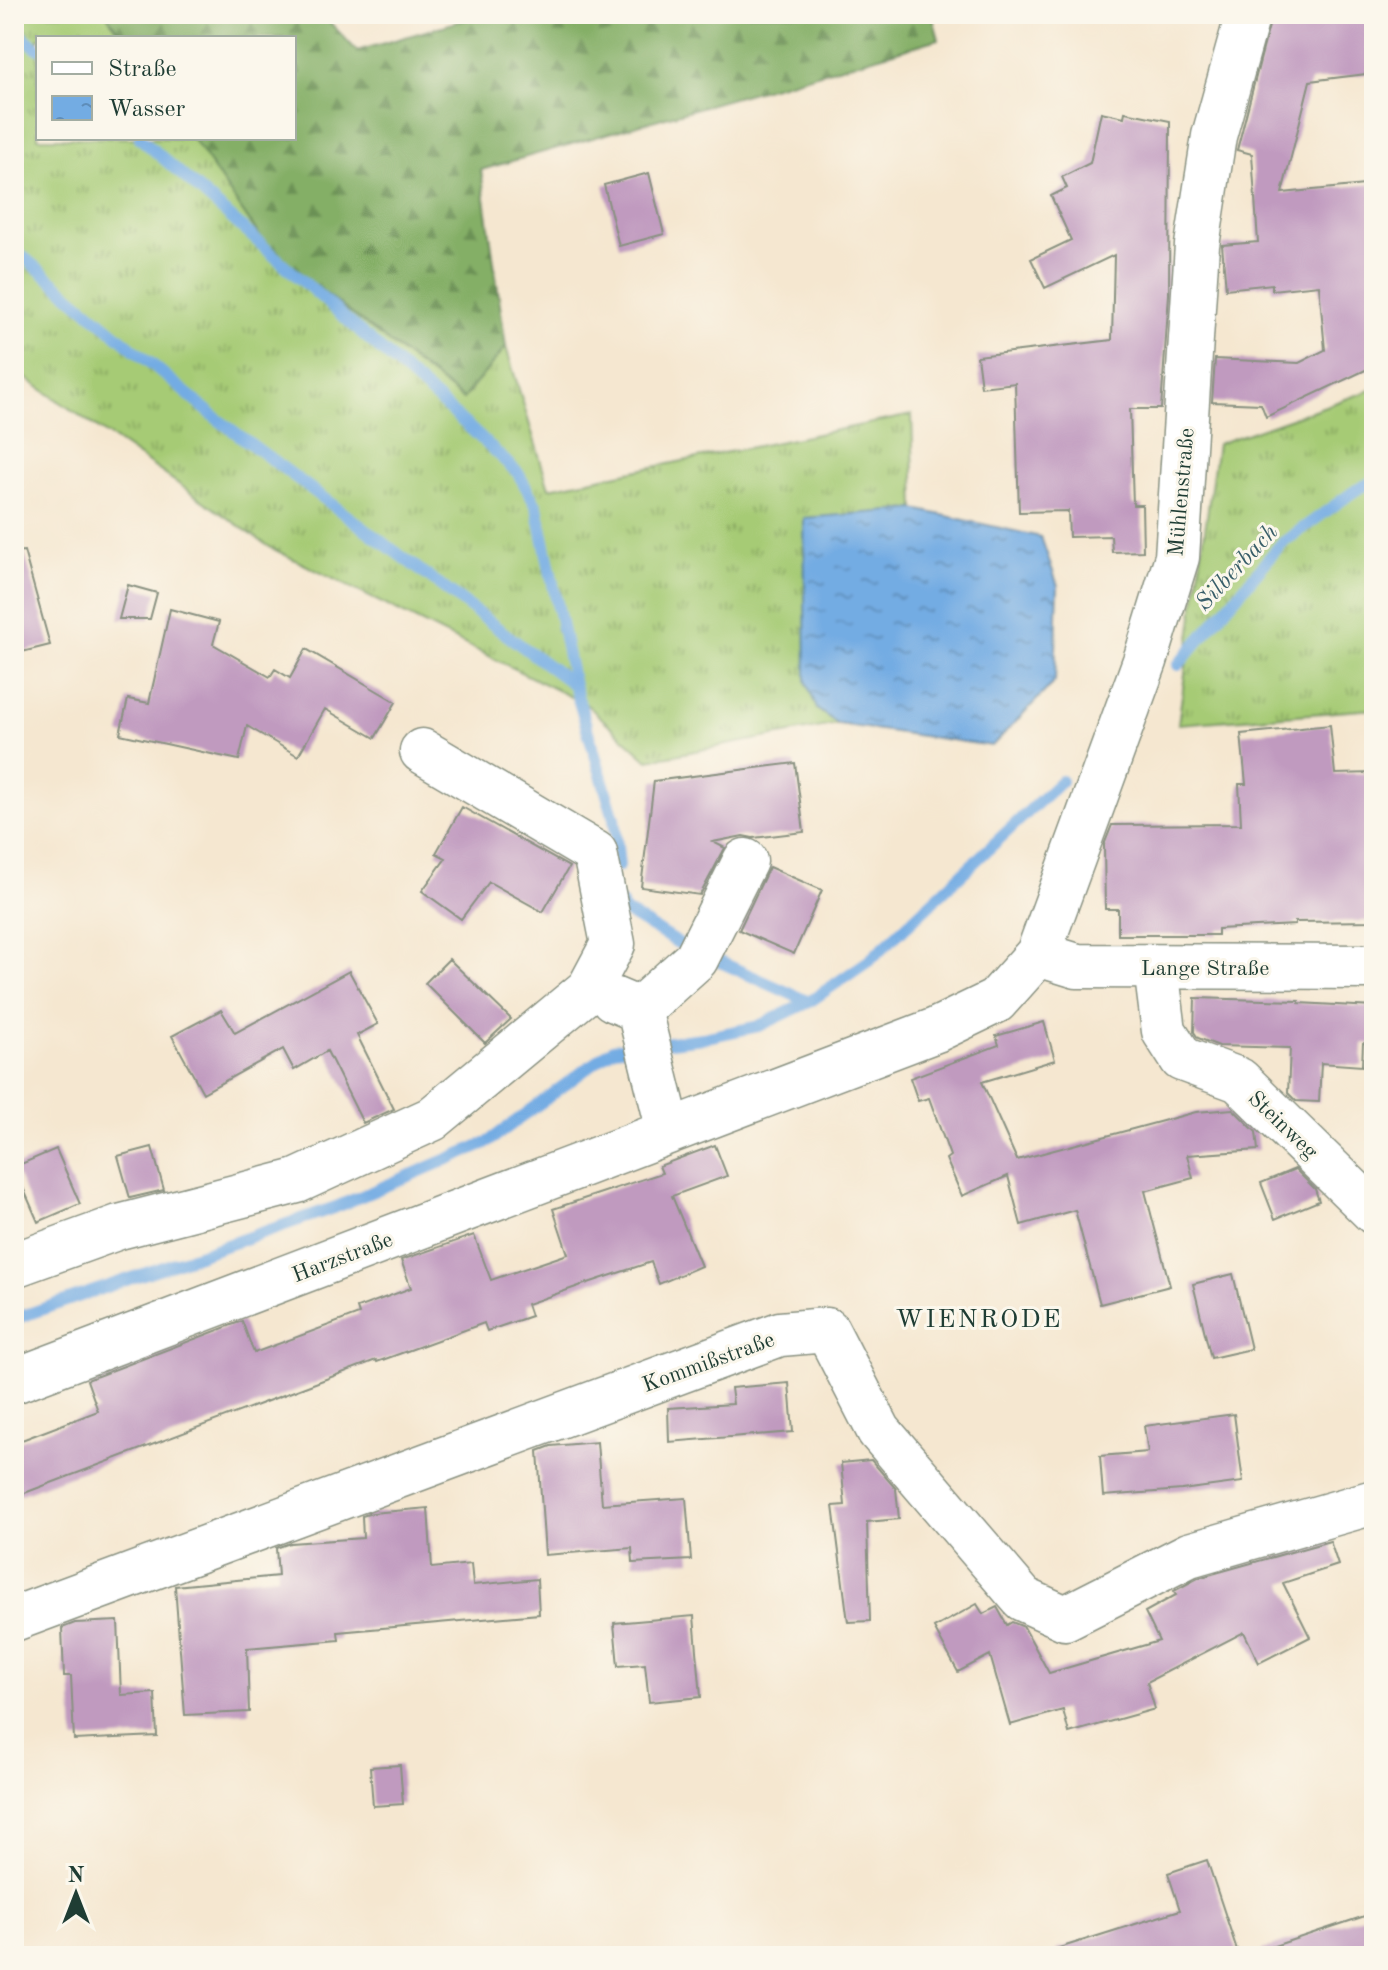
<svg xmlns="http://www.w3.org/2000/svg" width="1388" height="1970" viewBox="0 0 1388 1970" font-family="'Old Standard TT',serif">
<defs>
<pattern id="grass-tufts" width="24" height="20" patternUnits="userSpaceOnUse" patternTransform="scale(2)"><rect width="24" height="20" fill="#a6cb75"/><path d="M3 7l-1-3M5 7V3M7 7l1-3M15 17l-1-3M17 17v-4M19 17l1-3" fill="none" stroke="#87a661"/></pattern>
<pattern id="forest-firs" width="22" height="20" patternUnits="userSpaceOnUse" patternTransform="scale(2)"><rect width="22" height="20" fill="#84af66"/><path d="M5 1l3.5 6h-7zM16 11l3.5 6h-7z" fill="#6b9055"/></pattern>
<pattern id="water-ripples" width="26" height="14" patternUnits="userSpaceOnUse" patternTransform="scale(2)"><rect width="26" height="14" fill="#73ace3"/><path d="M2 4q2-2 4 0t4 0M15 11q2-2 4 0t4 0" fill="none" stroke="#5e8db9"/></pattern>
</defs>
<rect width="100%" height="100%" fill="#fbf7ec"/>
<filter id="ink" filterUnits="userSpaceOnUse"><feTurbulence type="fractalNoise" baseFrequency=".0125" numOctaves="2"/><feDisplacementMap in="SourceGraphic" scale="16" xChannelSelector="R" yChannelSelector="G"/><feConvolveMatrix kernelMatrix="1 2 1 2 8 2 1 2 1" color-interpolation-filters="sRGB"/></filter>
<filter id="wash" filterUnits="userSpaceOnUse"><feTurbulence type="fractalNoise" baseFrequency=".006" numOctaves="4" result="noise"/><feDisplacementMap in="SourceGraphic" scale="32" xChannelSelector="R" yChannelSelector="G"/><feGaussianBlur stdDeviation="1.8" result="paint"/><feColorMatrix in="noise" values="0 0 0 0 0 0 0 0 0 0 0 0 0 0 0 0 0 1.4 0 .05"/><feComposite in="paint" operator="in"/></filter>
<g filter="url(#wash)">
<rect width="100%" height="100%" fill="#f5e7d0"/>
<path fill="url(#grass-tufts)" stroke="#628454" stroke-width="2" d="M14 14H106L123 38H38V138H192L270 251 462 399 506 347 549 488 912 415 915 509 804 519 817 709 838 724 648 760 587 705 271 548 14 370Z
M1374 389V709L1178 724 1217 444Z"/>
<path fill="url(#forest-firs)" stroke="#52764d" stroke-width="2" d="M106 14H322L357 51 484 14H932L939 39 481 170 506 347 463 399 270 251 192 138H294V38H123Z"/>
<path fill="url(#water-ripples)" stroke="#49748c" stroke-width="2" d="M915 509 1041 537 1058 586 1055 681 992 746 838 724 817 709 806 681 804 518Z"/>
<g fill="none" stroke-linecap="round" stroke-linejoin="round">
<path stroke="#73ace3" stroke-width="12" d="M14 29 38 49
M140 138 471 429 518 473 537 507 574 685 614 818 619 866
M14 249 216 418 574 685
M1178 665 1281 544 1356 490 1374 481
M622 904 623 910 678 943 809 1002
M14 1319 336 1207 488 1142 613 1049 703 1038 759 1026 809 1002 870 960 1061 781"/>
</g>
<g id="blocks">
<path fill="#c09abf" d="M1272 14H1362L1360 21 1374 19V73L1310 81 1282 193 1374 184V366L1266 417 1261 404 1212 402 1215 359 1299 363 1325 350 1319 285 1272 290V284L1226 289 1222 245 1258 242 1252 154 1237 150Z
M1101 112 1124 117 1125 112 1170 121 1169 294 1161 409H1130L1133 505H1142L1143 551 1112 552 1111 536 1069 537 1068 511 1019 512 1015 383 981 387 977 356 1112 340 1114 255 1045 288 1031 259 1071 240 1051 196 1067 188 1062 177 1090 163Z
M649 173 664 234 619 246 604 185Z
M24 551 50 645 14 654V552Z
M128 585 157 593 150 619H119Z
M170 609 219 622 213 644 270 677 275 669 290 678 306 649 396 702 375 738 325 709 298 756 247 726 239 760 120 734 128 699 149 703Z
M1330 725 1335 774 1374 773V921L1295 922V925L1218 929V935H1118V909H1105L1104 845 1112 825 1241 824 1239 784H1246L1241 734Z
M795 763 804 832 753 838 743 836 713 842 725 848 700 895 641 887 654 781Z
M462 807 569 867 543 912 489 882 461 919 422 891 446 858 436 853Z
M769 867 822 890 794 954 739 930Z
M449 959 511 1019 485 1043 425 983Z
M349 971 378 1024 357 1035 394 1109 363 1123 327 1051 294 1070 283 1049 203 1093 172 1036 221 1010 235 1033Z
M1195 998 1299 1001V1003L1374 1007V1044L1363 1043 1362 1066 1321 1063 1319 1102 1296 1101 1288 1093 1290 1048 1219 1046 1198 1038 1194 1032Z
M1044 1022 1055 1060 982 1082 1017 1160 1196 1112 1233 1109 1256 1132 1258 1150 1187 1155 1193 1178 1145 1191 1170 1286 1100 1304 1075 1210 1021 1225 1008 1176 962 1196 946 1159 950 1156 929 1098 918 1101 910 1078 999 1045 996 1036Z
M715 1145 727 1176 672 1196 701 1266 659 1284 651 1262 579 1286 527 1304 531 1316 487 1331 484 1323 377 1362 376 1360 14 1497V1443L98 1411 87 1380 242 1321 254 1353 359 1314 357 1308 411 1288 401 1260 474 1235 491 1280 568 1254 553 1209 662 1173 659 1166Z
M152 1147 164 1190 130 1198 118 1156Z
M56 1149 80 1204 38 1222 14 1167Z
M1295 1169 1315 1189 1319 1201 1275 1219 1261 1183Z
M1233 1274 1251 1349 1211 1358 1193 1284Z
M789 1383 793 1432 669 1442 668 1408 733 1404 731 1388Z
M1234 1414 1243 1482 1182 1490 1103 1496 1100 1456 1148 1452 1144 1426Z
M597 1442 602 1504 686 1498 691 1560 633 1563 632 1548 545 1555 538 1451 551 1446Z
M871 1460 896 1489 899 1519 867 1522 870 1621 848 1622 833 1506 845 1505 841 1463Z
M428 1508 432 1568 471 1564 473 1585 537 1579 539 1614 338 1632 339 1640 247 1648 249 1712 185 1715 175 1586 278 1576 276 1548 290 1543 363 1538 362 1516 372 1513Z
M1330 1541 1338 1565 1283 1583 1310 1637 1259 1663 1244 1632 1147 1682 1155 1709 1069 1733 1063 1710 1010 1725 990 1655 958 1672 934 1628 977 1604 983 1614 997 1607 1007 1625 1012 1622 1024 1627 1049 1673 1159 1641 1145 1612 1176 1595 1174 1591 1198 1578Z
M694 1616 701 1697 649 1702 645 1664 618 1666 614 1623Z
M118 1621 121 1695 155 1693 157 1736 74 1740 71 1676H64L62 1628 75 1623Z
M400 1765 403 1804 373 1806 370 1767Z
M1207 1860 1239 1956H1057L1056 1949 1180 1910 1168 1873Z
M1374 1913V1956H1263L1262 1950Z"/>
</g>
</g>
<g filter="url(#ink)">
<use href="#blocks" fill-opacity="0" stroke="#8a9282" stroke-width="2"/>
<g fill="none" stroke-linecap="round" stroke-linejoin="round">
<g stroke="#8a9282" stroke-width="47">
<path id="minor" d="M1038 954 1077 966 1374 967
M1156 968 1164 1031 1182 1059 1239 1080 1374 1212
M613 999 639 1010 669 1131
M639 1010 696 959 745 861
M14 1265 119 1227 297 1181 432 1119 589 989 613 944 595 853 422 751
M14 1619 780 1334 827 1330 879 1431 1023 1599 1065 1618 1189 1555 1374 1502"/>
</g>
<g stroke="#8a9282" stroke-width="47">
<path id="major" d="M14 1381 936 1030 996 1001 1038 954 1145 661 1177 557 1197 245 1214 136 1248 14"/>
</g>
<use href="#minor" stroke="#fff" stroke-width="44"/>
<use href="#major" stroke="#fff" stroke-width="44"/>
</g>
</g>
<g text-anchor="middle" stroke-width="6" stroke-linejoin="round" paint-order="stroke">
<g font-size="22" fill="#1f3d34" stroke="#fbf7ec">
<text transform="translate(1180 492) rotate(-85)" y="8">Mühlenstraße</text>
<text x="1205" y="975">Lange Straße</text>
<text transform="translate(1284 1124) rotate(44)" y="8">Steinweg</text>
<text transform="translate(342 1256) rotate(-21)" y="8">Harzstraße</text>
<text transform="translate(708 1361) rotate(-20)" y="8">Kommißstraße</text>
</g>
<g font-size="24" font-style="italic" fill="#385e69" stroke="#fbf7ec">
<text transform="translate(1236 567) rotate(-47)" y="8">Silberbach</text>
</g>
<g font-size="26" letter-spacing="2" fill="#1f3d34" stroke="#fbf7ec">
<text x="979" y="1327">WIENRODE</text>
</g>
</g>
<rect width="1388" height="1970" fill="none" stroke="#fbf7ec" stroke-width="48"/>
<rect x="36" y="36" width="260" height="104" fill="#fbf7ec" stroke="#a3ada2" stroke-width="2"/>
<rect x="52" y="62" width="40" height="12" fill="#ffffff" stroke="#a3ada2" stroke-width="2"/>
<text x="108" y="76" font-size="24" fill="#1f3d34">Straße</text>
<rect x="52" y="96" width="40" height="24" fill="url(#water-ripples)" stroke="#a3ada2" stroke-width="2"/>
<text x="108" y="116" font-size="24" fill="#1f3d34">Wasser</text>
<g transform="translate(76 1894)" stroke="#fbf7ec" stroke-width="6" paint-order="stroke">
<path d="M0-6L14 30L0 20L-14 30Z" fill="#1f3d34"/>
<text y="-12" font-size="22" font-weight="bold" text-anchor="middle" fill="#1f3d34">N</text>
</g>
</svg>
